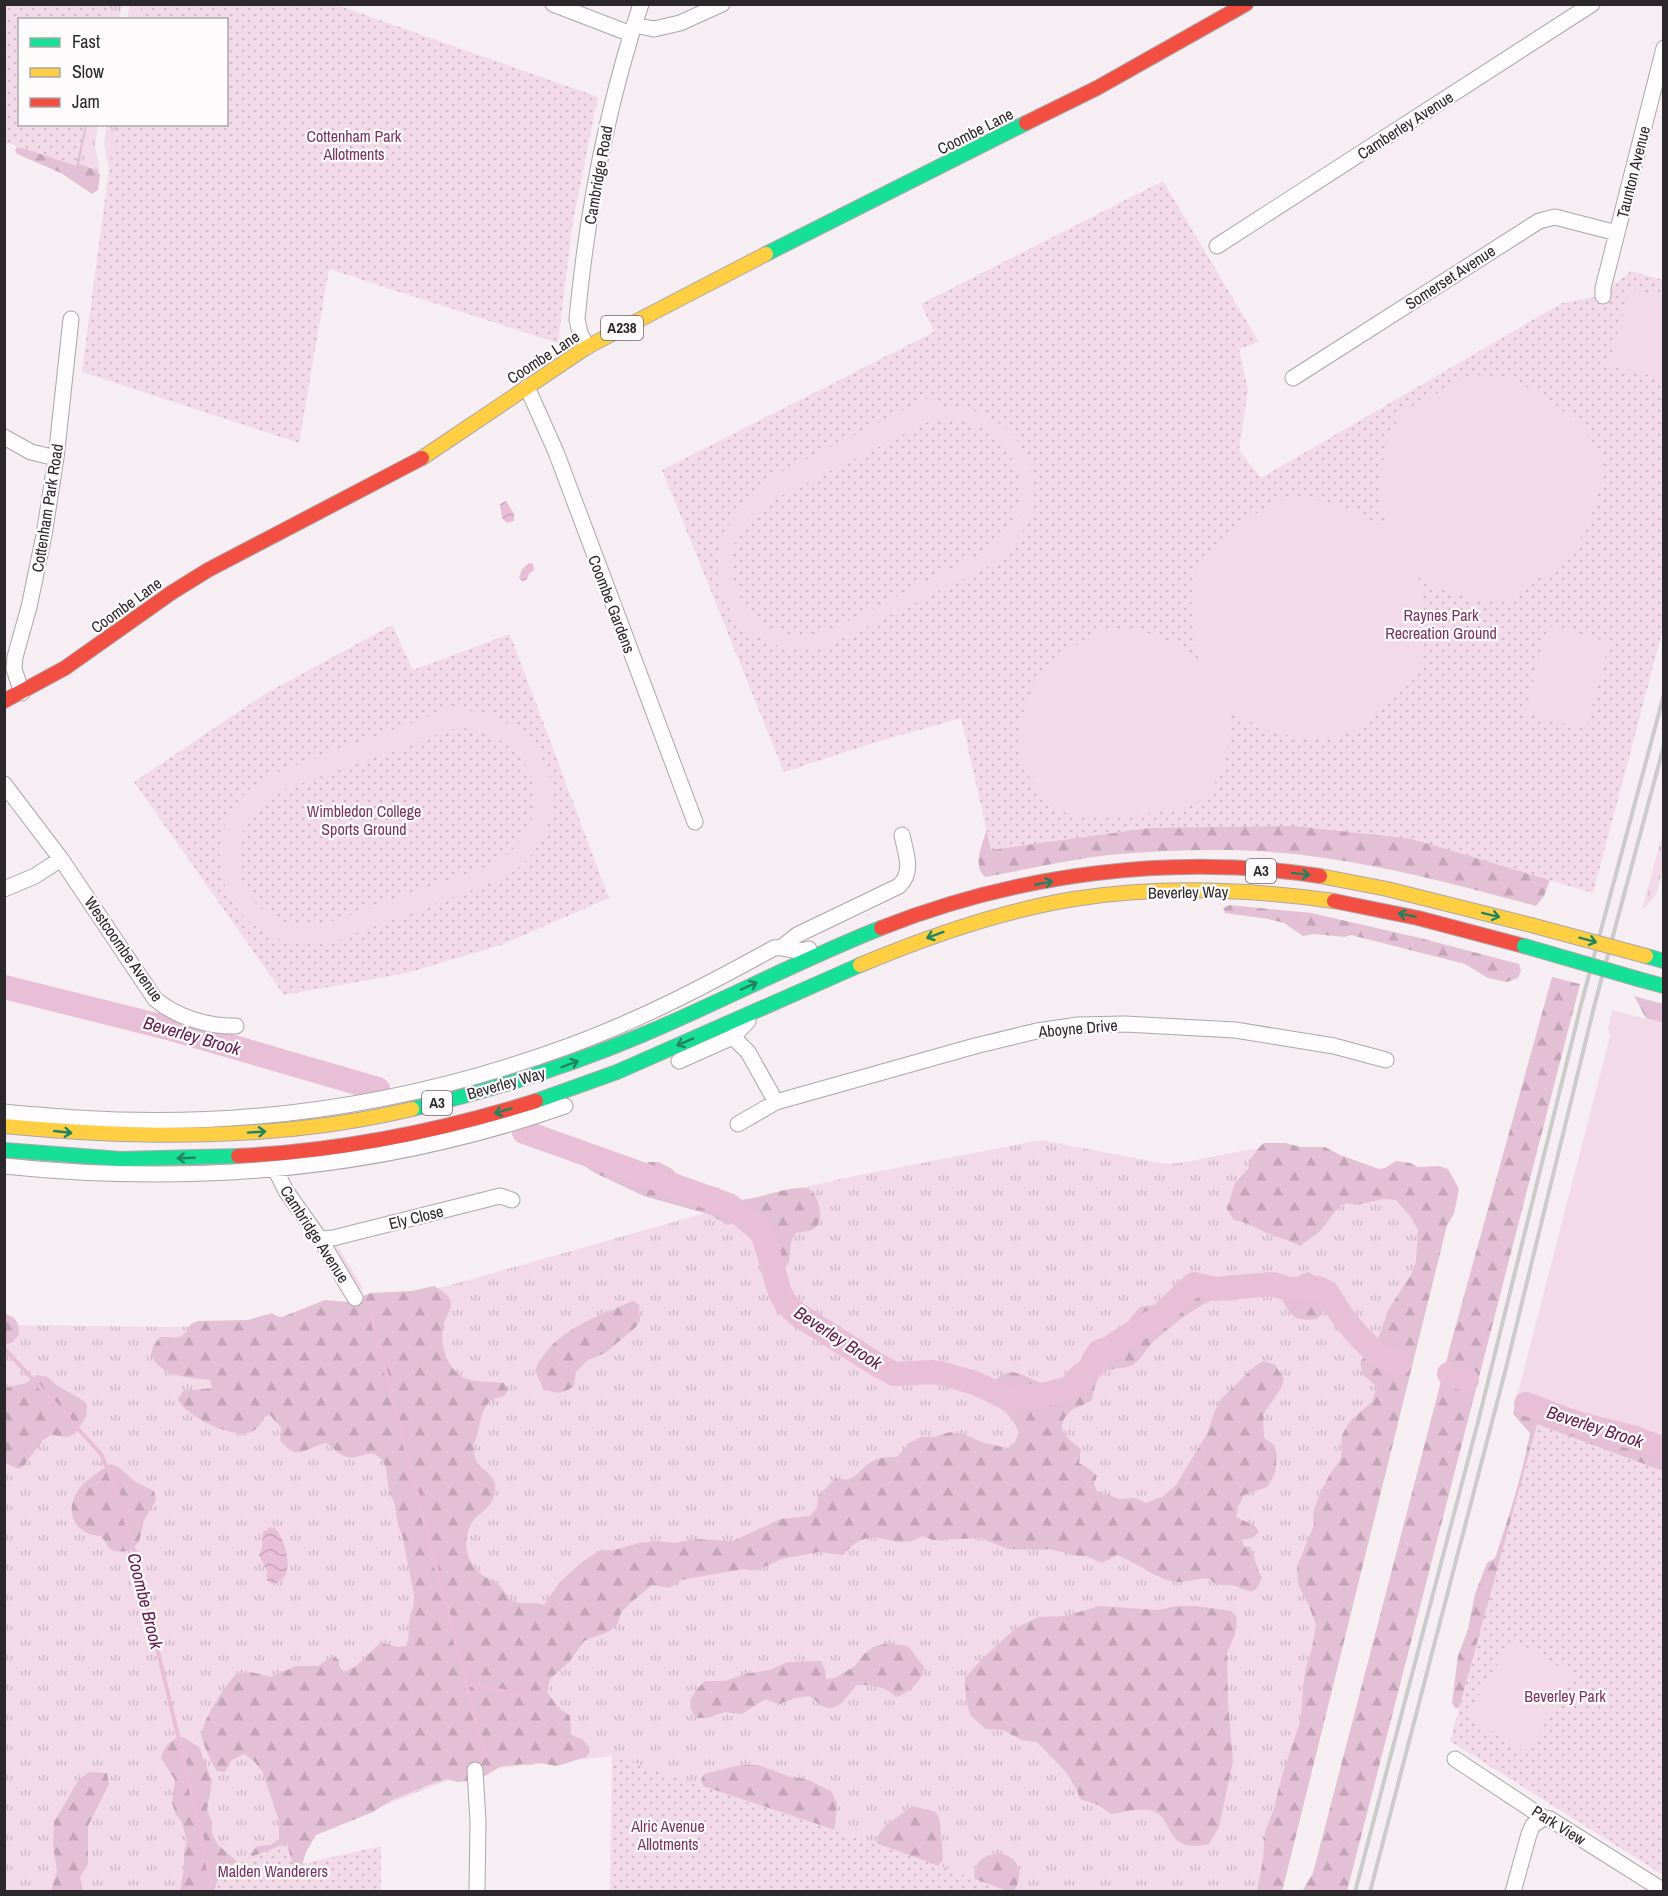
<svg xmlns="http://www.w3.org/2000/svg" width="1668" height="1896" viewBox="0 0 1668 1896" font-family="'Archivo Narrow',sans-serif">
<defs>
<pattern id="grass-tufts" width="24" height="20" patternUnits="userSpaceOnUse" patternTransform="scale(1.5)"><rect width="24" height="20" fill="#f2dae8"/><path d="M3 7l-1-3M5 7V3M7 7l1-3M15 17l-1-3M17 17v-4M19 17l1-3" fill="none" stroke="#d0bbc7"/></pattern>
<pattern id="forest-firs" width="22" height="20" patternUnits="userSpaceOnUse" patternTransform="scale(1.5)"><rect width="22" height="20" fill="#e3c0d5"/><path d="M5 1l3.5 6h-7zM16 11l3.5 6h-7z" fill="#c3a5b7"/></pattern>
<pattern id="park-dots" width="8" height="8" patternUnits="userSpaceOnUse" patternTransform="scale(1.5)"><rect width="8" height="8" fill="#f2dae8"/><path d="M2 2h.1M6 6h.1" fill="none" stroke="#d0bbc7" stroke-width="1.8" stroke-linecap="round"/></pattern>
<pattern id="water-waves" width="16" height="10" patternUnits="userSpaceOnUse" patternTransform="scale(1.5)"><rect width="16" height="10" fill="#e9bed7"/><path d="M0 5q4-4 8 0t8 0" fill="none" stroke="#c8a3b9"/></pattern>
</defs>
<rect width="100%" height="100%" fill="#f6eef2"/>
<path fill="url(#grass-tufts)" d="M110 5H122L119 19 107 20Z
M130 5H142L139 19 127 20Z
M85 125H98L95 146 99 166 98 173 76 166Z
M106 125H117L109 169 104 144Z
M1663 832V869L1656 895 1642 910Z
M1041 1140 1166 1164 1186 1162 1241 1151 1280 1145 1452 1205 1275 1891H1008L887 1847 612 1756 472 1771 223 1868 214 1891 5 1892V1325L180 1327 279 1320 371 1303 447 1286 766 1196 854 1176Z
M337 1245 363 1288 360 1290 333 1247Z"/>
<path fill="url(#forest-firs)" d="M77 125H87L79 164 96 170 100 175 98 190 92 194 61 173 17 154 15 150 17 147 40 152Z
M1340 819 1551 877 1544 896 1536 906C1454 884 1369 861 1283 853 1229 848 1174 850 1120 854 1074 858 1030 869 985 877 972 866 982 844 987 830Z
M1230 905 1311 913 1420 938 1519 964 1521 971 1518 978 1507 982 1488 978 1465 964 1351 935 1345 937 1314 934 1303 936 1284 923 1268 919 1225 913 1223 908Z
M1552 977 1580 984 1347 1891 1307 1892 1303 1890 1313 1873 1451 1343Z
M1634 996 1663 1004V1023L1646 1018Z
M532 1131 637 1167 649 1162H659L672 1169 682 1180 698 1187 711 1186 719 1188 730 1200C757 1202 782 1186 808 1188 818 1196 826 1218 815 1228 810 1232 802 1231 796 1233 783 1251 799 1264 775 1274L766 1265 758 1242 743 1224 736 1222 727 1225 711 1215 644 1196 595 1173 574 1159 522 1134Z
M1264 1143H1286L1300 1147H1325L1340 1155 1379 1169 1385 1168 1396 1161 1410 1163 1418 1167 1439 1166 1448 1169 1459 1189 1454 1214 1447 1225 1282 1892 1257 1891 1263 1860 1265 1832 1274 1809 1281 1779 1300 1722 1305 1672 1312 1648 1316 1625 1309 1606 1298 1584 1297 1567 1314 1525 1313 1513 1320 1493 1329 1476 1341 1459 1342 1435 1351 1420 1372 1402 1377 1387 1363 1375 1360 1362 1378 1340 1388 1310 1411 1275 1416 1262 1418 1230 1411 1217 1396 1200 1383 1199 1357 1205 1346 1203 1337 1209 1319 1232 1300 1246C1290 1240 1279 1238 1269 1234 1256 1229 1248 1221 1234 1220L1227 1209 1235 1183 1249 1168V1161C1254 1156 1258 1147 1264 1143Z
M1308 1272 1319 1278 1333 1291 1329 1306 1317 1319C1298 1321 1292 1319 1283 1302 1287 1286 1291 1278 1308 1272Z
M1233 1275 1245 1283 1247 1290 1244 1294C1236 1296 1228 1295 1221 1297 1195 1305 1175 1324 1155 1340 1147 1346 1143 1358 1134 1364 1124 1371 1108 1365 1100 1376 1093 1384 1095 1393 1091 1401 1085 1405 1078 1406 1072 1410 1052 1427 1066 1438 1081 1449L1079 1463 1088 1468 1097 1476 1094 1484 1097 1491 1120 1499 1135 1498 1146 1503 1162 1497 1176 1485 1208 1432 1213 1415 1221 1399 1255 1366 1264 1361 1275 1365 1284 1379 1281 1388 1263 1415 1264 1438 1274 1445 1277 1455 1275 1473 1267 1487 1244 1495 1238 1507 1236 1517 1255 1526 1259 1532 1252 1538 1242 1540 1244 1546 1250 1547C1256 1557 1255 1567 1262 1577 1254 1597 1252 1592 1235 1586 1230 1584 1223 1586 1217 1584 1214 1583 1212 1580 1209 1579 1199 1577 1187 1583 1176 1582 1158 1580 1136 1562 1117 1555L1102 1563 1086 1556H1078L1050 1549 1038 1550 1008 1549 981 1538 933 1540 922 1536C892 1556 875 1517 843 1555L819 1552 782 1559 755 1571 744 1569 681 1580 669 1588 652 1585 628 1605 621 1613 617 1625 610 1631 584 1641 569 1662 550 1679 547 1692 557 1706 570 1716 571 1735C581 1738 588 1741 590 1752L586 1757 557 1766 538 1763 501 1766 487 1775 469 1781 458 1782 446 1779 426 1786 392 1800 373 1812 316 1835 306 1852 300 1873 253 1863 251 1854 257 1846 271 1845 279 1839V1820L262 1771 254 1761 244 1754 232 1760 225 1772 217 1771C213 1766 202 1742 202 1737 201 1720 225 1687 235 1675L251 1672 271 1677 296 1666H318L333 1656 339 1660V1666L344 1672 356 1666 380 1643 399 1647 406 1646C410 1636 408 1635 409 1626 409 1615 415 1606 414 1595L402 1534C396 1524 397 1513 394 1502 392 1498 390 1494 389 1489 386 1477 389 1462 376 1455 367 1450 355 1461 344 1456 336 1453 334 1446 325 1443 304 1449 297 1462 280 1440L281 1428 270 1415 264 1417C261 1424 257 1431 248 1433 230 1437 185 1416 178 1399L183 1391 212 1388 210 1380C189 1377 159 1378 151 1353L154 1345 160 1337C179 1336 180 1343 191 1324L198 1321 248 1320 272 1313 276 1316 282 1317 325 1300 347 1302 371 1293 412 1291 434 1286C440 1290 449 1294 451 1302 452 1309 446 1316 444 1324 438 1342 447 1372 467 1379 479 1383 492 1381 504 1383L508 1390 505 1395C501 1398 496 1397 492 1400 478 1409 482 1430 473 1445 474 1450 474 1458 477 1462 485 1473 498 1476 495 1492 492 1511 478 1511 471 1524 462 1542 466 1561 481 1574 486 1579 493 1579 497 1583 503 1587 506 1597 512 1600 521 1606 534 1601 544 1605L559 1583 582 1562 599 1551 614 1550 639 1543 656 1541 674 1543 696 1539 733 1541 781 1519 810 1516 817 1508 818 1496 836 1478C857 1484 857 1469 873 1461 880 1457 889 1457 897 1457L909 1443 921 1437H934L950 1432 964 1434 984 1443 1008 1448 1015 1442 1019 1433C1015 1423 1010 1415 1001 1409 995 1404 991 1404 987 1396 1007 1344 1036 1395 1061 1385 1079 1377 1078 1357 1090 1344 1097 1336 1111 1339 1119 1332 1127 1325 1133 1314 1140 1307L1170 1303 1185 1281 1192 1279 1208 1280Z
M633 1301 639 1305 640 1320 636 1327 605 1353 588 1360 576 1372 574 1386C562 1395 555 1394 543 1388L535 1370C553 1330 596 1317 633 1301Z
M4 1313C16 1318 19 1321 19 1334L13 1342 5 1345Z
M37 1375 48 1377 56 1385 84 1401 87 1406 86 1416 75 1434 67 1437 51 1435 43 1440 24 1465 19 1469 5 1463V1388L26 1383Z
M1518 1393 1663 1443V1475L1467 1702 1456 1709 1452 1703 1458 1656 1468 1629 1475 1594 1487 1563 1495 1558C1509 1517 1522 1476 1530 1433L1513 1414Z
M111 1464 120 1468 134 1481 154 1491 156 1500 144 1520 139 1542 129 1551C109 1553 111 1550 101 1536 76 1535 64 1514 77 1492 83 1481 100 1471 111 1464Z
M1099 1606 1158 1610 1177 1606H1196L1231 1611 1237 1617 1235 1634 1227 1653 1228 1703 1233 1761 1219 1827 1209 1844C1161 1855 1176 1814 1149 1810 1137 1808 1123 1812 1111 1814L1098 1805 1080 1799 1076 1788 1065 1771 1037 1742 1021 1740 1003 1730 986 1729 970 1715 966 1700 965 1678 983 1658 1016 1628 1038 1617 1066 1616Z
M888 1643 908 1646 924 1667C923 1681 909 1693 896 1697 885 1686 872 1685 857 1685 847 1695 838 1716 821 1705 817 1702 814 1699 809 1696L795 1698 779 1704 765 1699 742 1714 725 1712 707 1718H698C682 1706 694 1691 705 1681H725L745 1674 769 1670 788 1662 821 1661 825 1670 826 1679 835 1678 855 1666 863 1655 873 1647Z
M183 1737 199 1747 212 1781 207 1810 212 1822V1833L218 1845 240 1864 221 1891H180L184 1868V1852L187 1841 181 1820 176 1815 172 1803 175 1780 161 1758C165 1745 170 1739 183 1737Z
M740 1765H758L791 1777 806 1779 831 1791 837 1803 834 1836 707 1794 701 1780 704 1774Z
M89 1772 107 1773 109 1784 88 1826V1864L80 1877 83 1891H51L57 1871 53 1846 54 1822 78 1781Z
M912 1806 936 1812 940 1821 943 1860 933 1872 880 1860C879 1854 876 1846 877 1840 877 1829 903 1814 912 1806Z
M999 1853C1020 1857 1024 1874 1014 1891H983L975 1885C972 1865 979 1856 999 1853Z"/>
<path fill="url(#park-dots)" d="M5 4 110 5 107 19 20 20V124L85 125 76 166 5 142Z
M142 5H337L598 97 573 221 558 343 329 269 299 443 82 372 109 169 117 125 226 124V20L139 19Z
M1163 181 1259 342 1239 349 1248 390 1239 450 1261 478 1562 303 1606 295 1615 284 1631 271 1663 280V629L1593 893 1412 839 1294 826 1150 828 991 850 961 718 870 744 784 772 662 470 934 332 921 304Z
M392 625 413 670 510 634 609 898 501 945 407 973 284 995 134 782 265 694Z
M1537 1424 1663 1471V1875L1450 1741Z
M612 1756 887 1847 1008 1891H610Z
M287 1843 293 1866 381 1846V1891H214L222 1868Z"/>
<path fill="#f2dae8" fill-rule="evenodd" d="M1630 289 1663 298V379L1609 364Z
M1469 376C1499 372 1530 385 1554 404 1572 418 1594 435 1600 458 1607 483 1587 533 1571 553 1562 564 1547 572 1535 581 1529 586 1521 594 1513 597 1493 604 1456 597 1437 587 1429 583 1422 577 1416 571 1426 601 1431 649 1413 679 1406 689 1395 696 1386 704 1375 713 1363 726 1349 732 1313 746 1256 734 1229 706 1232 739 1226 791 1190 805 1169 814 1146 813 1123 815 1100 817 1078 820 1057 809 1047 804 1042 794 1036 786 1030 777 1022 768 1020 758 1014 733 1025 697 1041 677 1050 666 1085 636 1097 632 1104 630 1113 629 1120 629 1151 629 1179 643 1200 664 1194 634 1186 600 1197 569 1204 551 1220 542 1235 531 1248 521 1261 508 1276 502 1308 489 1362 513 1388 531L1381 504 1380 488 1382 466 1387 443 1393 427 1404 411Z
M934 395 940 406C1033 405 1069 510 993 564L828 646C725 669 675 546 764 488L761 482ZM940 420C949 420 958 420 968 422 1005 432 1028 474 1017 511 1012 528 1000 541 986 551L835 628C825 632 814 636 803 636 748 636 713 572 743 526 750 515 760 508 771 501L926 423Z
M1548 626 1609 642 1586 729 1525 713Z
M460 705 462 710C559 717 586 831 502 879L330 943C217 961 176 814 278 772ZM461 728C543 734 562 832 488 866L319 926C299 927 279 923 263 910 220 875 236 809 284 790L449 730Z
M1612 1010 1663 1023V1443L1518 1393 1610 1036 1608 1029Z
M1513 1639 1574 1676 1527 1753 1466 1716Z"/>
<path fill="url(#water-waves)" d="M506 501 514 514V521L507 523 502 518 500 504Z
M529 563 533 564 534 570 529 574 526 580 522 581 519 578 522 569Z
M271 1527 275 1528C286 1540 298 1581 272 1584L267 1580V1571L259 1555 262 1548 263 1532Z"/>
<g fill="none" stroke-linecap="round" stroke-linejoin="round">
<path stroke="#e9bed7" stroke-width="4" d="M370 1311 485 1756
M4 1348 101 1454 120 1499 136 1559 198 1820 208 1866 210 1892
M467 1684 524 1695"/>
<path stroke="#e9bed7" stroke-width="24" d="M4 987 168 1028 378 1089
M524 1132 729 1205 759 1230 764 1238 780 1293 785 1302 797 1314 876 1364 894 1374 932 1372 943 1374 975 1383 1009 1399 1042 1395 1069 1388 1080 1376 1092 1367 1103 1352 1140 1328 1156 1320 1194 1284 1216 1289 1273 1284 1288 1289 1317 1288 1327 1292C1340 1315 1360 1341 1382 1357 1387 1360 1394 1361 1400 1363
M1449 1374 1467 1380
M1526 1404 1579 1424 1635 1438 1664 1449"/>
<g stroke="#aca6a9" stroke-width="17">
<path id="street" d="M553 4 631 34
M634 25 654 29 680 23 722 4
M1217 246 1592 4
M1603 296V288L1664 48
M587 347 580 333 577 319C587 212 607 106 641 4
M1293 378 1539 221 1555 217 1617 233
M527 387 556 452 695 822
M4 437 31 452 56 458
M22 693 14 669 15 657 29 607 44 535 56 458 71 319
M4 784 61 859 155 999C176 1017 209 1027 236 1026
M4 889 35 876 61 859
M782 947 797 935 899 886C914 871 906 855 902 835
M733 1037 748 1052 776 1102
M679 1061 733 1037 748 1021
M4 1112C28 1115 53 1116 77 1118 244 1129 411 1104 569 1046 640 1020 707 985 774 948 786 946 796 954 809 949
M738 1124 776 1102 975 1046 1037 1031 1078 1025 1125 1024 1235 1030 1334 1046 1386 1060
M4 1166C194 1186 385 1169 565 1106
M275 1169 286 1191 320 1239 355 1298
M320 1239 333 1238 500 1196 512 1200
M1455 1759 1544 1818 1550 1819 1664 1891
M475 1770 478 1822 477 1892
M1513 1892 1529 1834 1533 1825 1544 1818"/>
</g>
<g stroke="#aca6a9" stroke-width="16">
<path id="fast" d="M766 254 1026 123
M1646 956 1664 961
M1638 979 1664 986
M536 1101 617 1072 860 965
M412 1109C490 1091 568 1066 642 1035 723 1001 800 960 881 928
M4 1150 121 1159 238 1156"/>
</g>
<g stroke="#aca6a9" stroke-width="16">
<path id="slow" d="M422 458 587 347 766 254
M1320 876 1387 889 1531 925
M860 965C929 936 1000 911 1074 899 1160 885 1248 889 1334 901
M4 1126C140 1139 277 1141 412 1109"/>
</g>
<g stroke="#aca6a9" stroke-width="16">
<path id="jam" d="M1026 123 1097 88 1246 4
M4 701 65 668 171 593 208 570 422 458
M1334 901 1418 918 1524 946
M881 928C1018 874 1173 853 1320 876
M238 1156C340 1151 440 1131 536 1101"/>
</g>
<use href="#street" stroke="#fefcfd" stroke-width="15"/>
<use href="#fast" stroke="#16e098" stroke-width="14"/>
<use href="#slow" stroke="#ffcf43" stroke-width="14"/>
<use href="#jam" stroke="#f24e42" stroke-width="14"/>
<path stroke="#cccacb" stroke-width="4" d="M1355 1892 1478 1422 1581 1005 1664 694
M1370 1892 1506 1368 1594 1007 1664 745"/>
<g stroke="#aca6a9" stroke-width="16" stroke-linecap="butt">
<path id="fast-bridge" d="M1524 946 1638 979"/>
</g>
<g stroke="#aca6a9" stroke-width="16" stroke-linecap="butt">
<path id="slow-bridge" d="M1531 925 1646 956"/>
</g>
<use href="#fast-bridge" stroke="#16e098" stroke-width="14"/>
<use href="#slow-bridge" stroke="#ffcf43" stroke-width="14"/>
</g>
<defs><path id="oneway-shaft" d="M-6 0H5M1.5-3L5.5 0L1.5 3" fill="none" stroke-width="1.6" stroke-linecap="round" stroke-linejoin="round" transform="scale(1.5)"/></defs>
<g stroke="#218461">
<use href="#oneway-shaft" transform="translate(1301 874) rotate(7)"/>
<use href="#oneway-shaft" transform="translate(1044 883) rotate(-11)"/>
<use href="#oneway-shaft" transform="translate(1407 915) rotate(-169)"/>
<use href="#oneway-shaft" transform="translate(1491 915) rotate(14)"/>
<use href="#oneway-shaft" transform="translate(935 935) rotate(160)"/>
<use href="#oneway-shaft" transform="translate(1588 940) rotate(15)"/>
<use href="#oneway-shaft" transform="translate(749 986) rotate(-24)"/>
<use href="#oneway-shaft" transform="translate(685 1042) rotate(156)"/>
<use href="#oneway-shaft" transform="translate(570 1064) rotate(-21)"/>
<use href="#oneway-shaft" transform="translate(503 1111) rotate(163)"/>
<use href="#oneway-shaft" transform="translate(63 1132) rotate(6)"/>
<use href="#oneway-shaft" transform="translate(257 1132) rotate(-4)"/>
<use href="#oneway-shaft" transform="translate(186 1158) rotate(178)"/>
</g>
<g text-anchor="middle" stroke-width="4.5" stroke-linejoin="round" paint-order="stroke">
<g fill="#fefbfd" stroke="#6b6769" stroke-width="1.5">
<rect x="601" y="316" width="42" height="24" rx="4.5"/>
<rect x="1246" y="859" width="30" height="24" rx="4.5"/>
<rect x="422" y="1091" width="30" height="24" rx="4.5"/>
</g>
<g font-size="15" font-weight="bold" fill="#2c272a">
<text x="622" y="333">A238</text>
<text x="1261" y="876">A3</text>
<text x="437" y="1108">A3</text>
</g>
<g font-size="16" fill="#2c272a" stroke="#fefbfd">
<text transform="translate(1405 125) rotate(-33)" y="6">Camberley Avenue</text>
<text transform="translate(975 131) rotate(-27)" y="6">Coombe Lane</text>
<text transform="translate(1633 172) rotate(-76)" y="6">Taunton Avenue</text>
<text transform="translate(598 175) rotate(-80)" y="6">Cambridge Road</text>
<text transform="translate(1450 277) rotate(-33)" y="6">Somerset Avenue</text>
<text transform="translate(543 357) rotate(-33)" y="6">Coombe Lane</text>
<text transform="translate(47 508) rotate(-81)" y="6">Cottenham Park Road</text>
<text transform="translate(612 604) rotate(69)" y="6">Coombe Gardens</text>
<text transform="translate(126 605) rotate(-36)" y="6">Coombe Lane</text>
<text transform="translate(1188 892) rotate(-1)" y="6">Beverley Way</text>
<text transform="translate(124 949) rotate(55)" y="6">Westcoombe Avenue</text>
<text transform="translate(1078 1028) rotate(-5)" y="6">Aboyne Drive</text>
<text transform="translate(506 1083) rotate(-16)" y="6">Beverley Way</text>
<text transform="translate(416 1217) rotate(-14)" y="6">Ely Close</text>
<text transform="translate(315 1234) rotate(57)" y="6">Cambridge Avenue</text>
<text transform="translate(1559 1825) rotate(32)" y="6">Park View</text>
</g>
<g font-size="16" fill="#783461" stroke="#fefbfd">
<text x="354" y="142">Cottenham Park<tspan x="354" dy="18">Allotments</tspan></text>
<text x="1441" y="621">Raynes Park<tspan x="1441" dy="18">Recreation Ground</tspan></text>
<text x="364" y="817">Wimbledon College<tspan x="364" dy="18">Sports Ground</tspan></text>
<text x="1565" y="1702">Beverley Park</text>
<text x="668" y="1832">Alric Avenue<tspan x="668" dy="18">Allotments</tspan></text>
<text x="273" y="1877">Malden Wanderers</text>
</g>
<g font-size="18" font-style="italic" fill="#63204e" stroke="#fefbfd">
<text transform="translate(192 1036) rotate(16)" y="6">Beverley Brook</text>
<text transform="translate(838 1338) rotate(33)" y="6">Beverley Brook</text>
<text transform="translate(1595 1427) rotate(18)" y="6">Beverley Brook</text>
<text transform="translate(145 1601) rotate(76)" y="6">Coombe Brook</text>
</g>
</g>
<rect width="1668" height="1896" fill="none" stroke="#2c272a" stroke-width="12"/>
<rect x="18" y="18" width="210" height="108" fill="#fefbfd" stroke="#aaa6a9" stroke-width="1.5"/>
<rect x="30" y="38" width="30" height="9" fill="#16e098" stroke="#aaa6a9" stroke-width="1.5"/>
<text x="72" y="48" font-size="18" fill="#2c272a">Fast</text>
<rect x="30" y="68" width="30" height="9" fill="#ffcf43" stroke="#aaa6a9" stroke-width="1.5"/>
<text x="72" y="78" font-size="18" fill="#2c272a">Slow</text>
<rect x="30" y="98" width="30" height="9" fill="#f24e42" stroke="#aaa6a9" stroke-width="1.5"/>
<text x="72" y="108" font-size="18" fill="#2c272a">Jam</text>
</svg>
